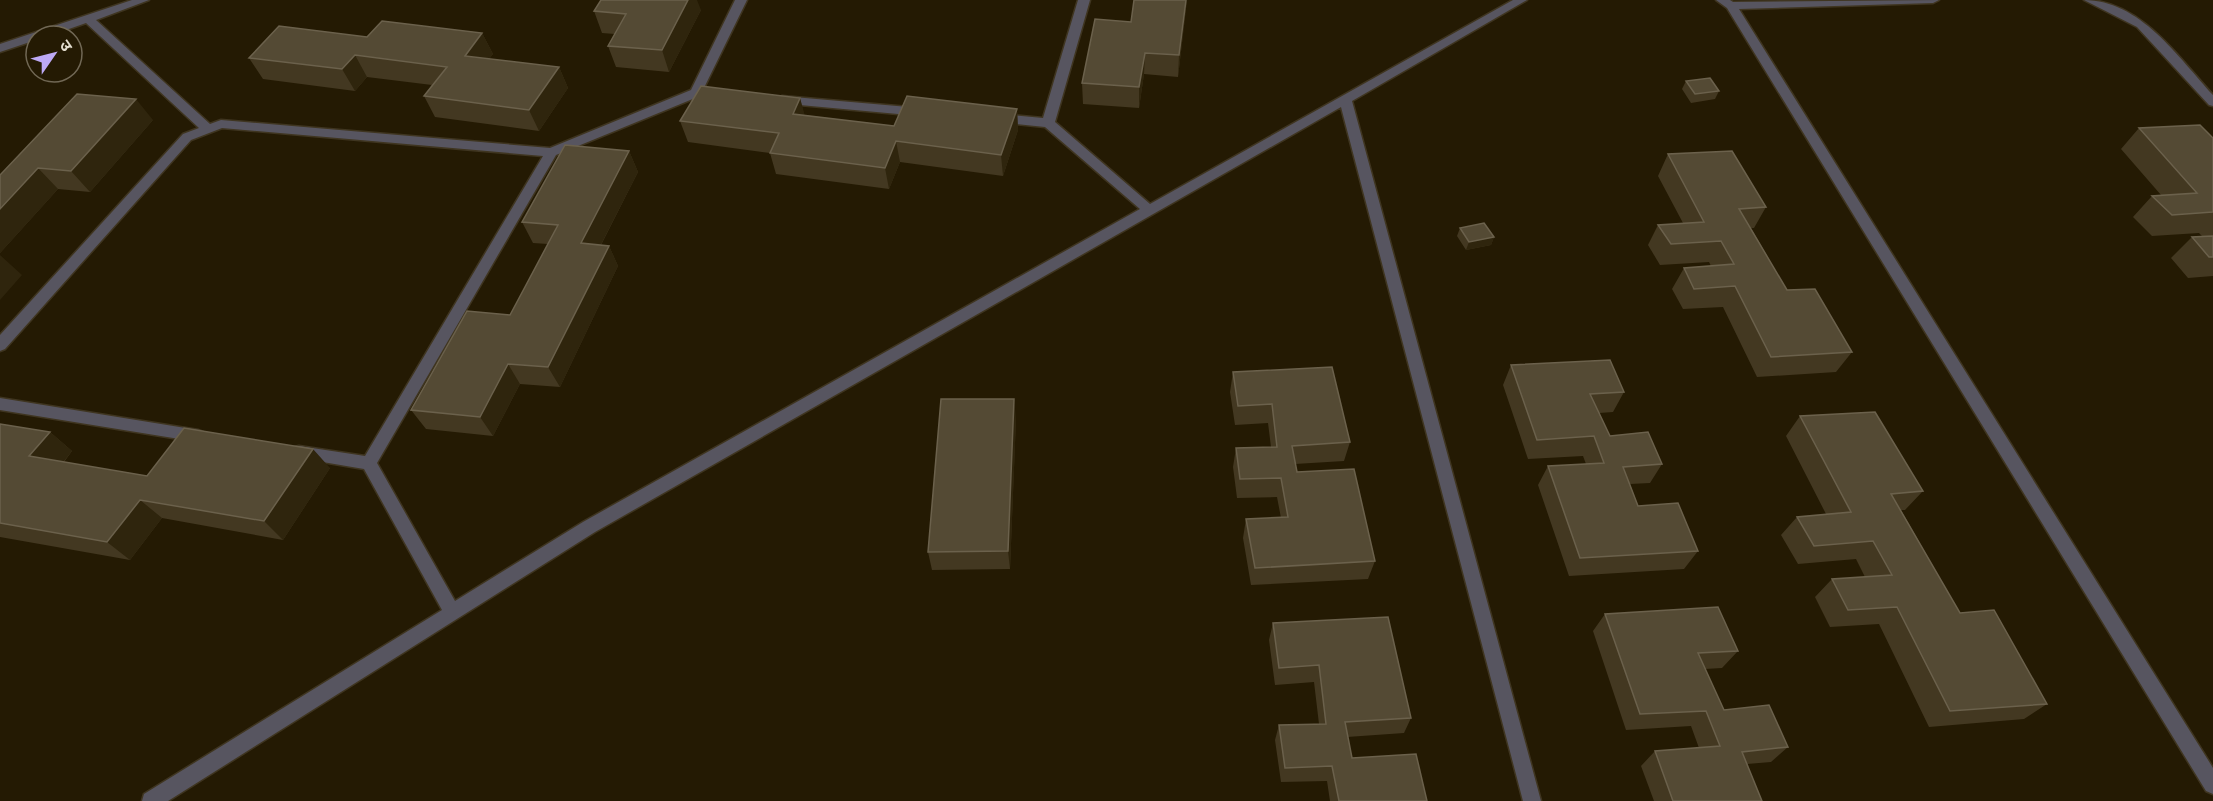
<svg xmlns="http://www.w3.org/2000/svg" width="2213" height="801" viewBox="0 0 2213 801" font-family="'Libre Baskerville','Noto Sans Devanagari',serif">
<rect width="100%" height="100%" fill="#241a03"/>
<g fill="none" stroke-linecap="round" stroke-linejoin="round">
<g stroke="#3f3520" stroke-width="3">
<path id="minor" d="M132 0H149L96 20 210 124 221 120 550 148 691 90 735 0H747L700 96 556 155 377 463 455 601 583 522 1140 209 1045 127 998 122 992 118 998 114 1043 118 1078 0H1090L1055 122 1150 204 1513 0H1527L1352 101 1541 801H1523L1341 107 595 532 168 801H142L144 794 442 610 364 469 299 458 294 457 291 452 294 447 299 446 365 456 543 156 222 128 191 140 5 349 0 351V335L183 134 199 128 86 23 49 36H36V40L0 52V44Z
M1716 0H1730L1733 2 1939 0 1933 3 1739 9 2213 768V794L2206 791 1727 8Z
M2084 0C2140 0 2178 57 2213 95V106L2209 105 2137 27Z
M782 96 920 108 926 112 920 116 778 103 776 100Z
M0 398 198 430 203 432 206 436 203 440 198 442 0 410Z"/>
</g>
<use href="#minor" fill="#575560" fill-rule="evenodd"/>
</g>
<path fill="#433821" d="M1134 0H1187L1178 77 1144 74 1139 108 1083 104 1082 83 1131 22Z
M701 10 669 72 616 67 608 46 615 34 602 33 594 11Z
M482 33 493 54 489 59 559 67 568 88 539 131 435 117 424 96 432 85 367 77 355 91 263 79 249 58 367 37Z
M1686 81 1719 91 1715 99 1691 103 1682 89Z
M800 98 804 115 894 126 1017 109 1018 130 1003 176 900 162 889 189 776 174 770 153 688 142 680 121Z
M153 120 90 192 58 189 0 253V175Z
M2139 128 2213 138V276L2188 278 2171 258 2192 237 2202 236 2199 233 2152 236 2133 217 2152 196 2161 195 2121 149Z
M629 151 638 172 601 245 609 246 618 266 560 387 520 384 493 436 426 429 411 410 510 315 548 244 533 243 522 222Z
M1668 154 1766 207 1754 228H1751L1787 290 1852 352 1836 372 1757 377 1723 307 1683 309 1672 289 1684 268 1711 266 1709 262 1660 265 1648 245 1658 225 1683 223 1658 176Z
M1460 228 1494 237 1491 245 1466 250 1457 236Z
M1511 365 1624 392 1613 412 1599 413 1610 436 1662 464 1650 483 1630 484 1638 506 1698 551 1684 569 1569 576 1538 485 1548 466 1586 464 1583 456 1528 459 1503 385Z
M1233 372 1350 442 1344 461 1295 464 1297 472 1375 561 1368 579 1251 585 1243 538 1246 519 1281 518 1277 497 1237 498 1233 467 1236 448 1271 447 1268 423 1235 425 1230 392Z
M1800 416 1923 491 1905 510H1901L1960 613 2047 704 2024 719 1929 727 1879 624 1830 627 1815 597 1832 579 1865 577 1856 559 1798 564 1781 535 1797 517 1826 514 1786 436Z
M1016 418 1010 569 932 570 928 552Z
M0 424 50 432 72 451 64 462 147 476 330 468 283 540 162 518 130 560 0 537Z
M1605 614 1738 651 1722 668 1705 669 1724 710 1788 747 1771 762 1747 764 1762 801H1654L1641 766 1655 751 1699 748 1691 726 1626 730 1593 631Z
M1273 623 1411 718 1404 733 1347 737 1352 758 1427 801H1330L1327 781 1281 782 1275 740 1279 725 1319 724 1314 682 1275 685 1269 640Z"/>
<path fill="#2f250d" d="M688 0H697L701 10 669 72 662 50Z
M1186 0H1187L1178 77 1179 55Z
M482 33 493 54 475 77 465 56Z
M1145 53 1144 74 1139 108V87Z
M355 55 367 77 355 91 342 69Z
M559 67 568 88 539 131 529 110Z
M800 98 806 120 793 114Z
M136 99 153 120 90 192 71 171Z
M1017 109 1018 130 1003 176 1001 155Z
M896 141 900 162 889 189 885 168Z
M629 151 638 172 591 264 581 243Z
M38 168 58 189 0 253V209Z
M1494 237 1491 245 1466 250 1469 242Z
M609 246 618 266 560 387 548 367Z
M0 255 22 275 0 300Z
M508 364 520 384 493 436 480 417Z
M1014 399 1016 418 1010 569 1008 551Z
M50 432 72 451 53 475 29 456Z
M313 449 330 468 283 540 264 521Z
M140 500 162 518 130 560 107 542Z"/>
<path fill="#544a34" stroke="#6b614c" stroke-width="1.5" d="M601 0H688L662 50 608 46 626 14 594 11Z
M1134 0H1186L1179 55 1145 53 1139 87 1082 83 1095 19 1131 22Z
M382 21 482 33 465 56 559 67 529 110 424 96 447 67 355 55 342 69 249 58 279 26 367 37Z
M1710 78 1719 91 1695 94 1686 81Z
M701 86 800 98 793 114 894 126 907 96 1017 109 1001 155 896 141 885 168 770 153 779 133 680 121Z
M77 94 136 99 71 171 38 168 0 209V175Z
M2200 125 2213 138V212L2172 215 2152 196 2197 193 2139 128Z
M565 145 629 151 581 243 609 246 548 367 508 364 480 417 411 410 467 311 510 315 558 225 522 222Z
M1732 151 1766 207 1739 209 1787 290 1815 289 1852 352 1771 357 1735 286 1694 289 1684 268 1734 264 1721 241 1671 244 1658 225 1704 222 1668 154Z
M1484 223 1494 237 1469 242 1460 228Z
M2213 236V257H2209L2192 237Z
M1610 360 1624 392 1590 394 1610 436 1648 432 1662 464 1623 467 1638 506 1678 503 1698 551 1580 558 1548 466 1604 463 1594 436 1537 440 1511 365Z
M1332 367 1350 442 1292 446 1297 472 1354 469 1375 561 1255 568 1246 519 1288 517 1281 478 1240 479 1236 448 1277 447 1272 404 1238 406 1233 372Z
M941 399H1014L1008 551 928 552Z
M1875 412 1923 491 1891 494 1960 613 1994 610 2047 704 1950 711 1897 607 1848 610 1832 579 1892 575 1873 541 1814 546 1797 517 1851 512 1800 416Z
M0 424 50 432 29 456 147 476 184 428 313 449 264 521 140 500 107 542 0 523Z
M1718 607 1738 651 1698 653 1724 710 1769 705 1788 747 1742 752 1762 801H1673L1655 751 1720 746 1706 711 1640 714 1605 614Z
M1388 617 1411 718 1345 722 1352 758 1416 754 1427 801H1339L1332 766 1285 768 1279 725 1326 724 1319 665 1279 668 1273 623Z"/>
<g transform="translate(54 54) rotate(55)"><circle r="28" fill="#241a03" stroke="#716855" stroke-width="1.5"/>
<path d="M0-4.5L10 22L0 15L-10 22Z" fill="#bda9f5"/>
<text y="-9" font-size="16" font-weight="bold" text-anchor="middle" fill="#e4decf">उ</text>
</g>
</svg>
